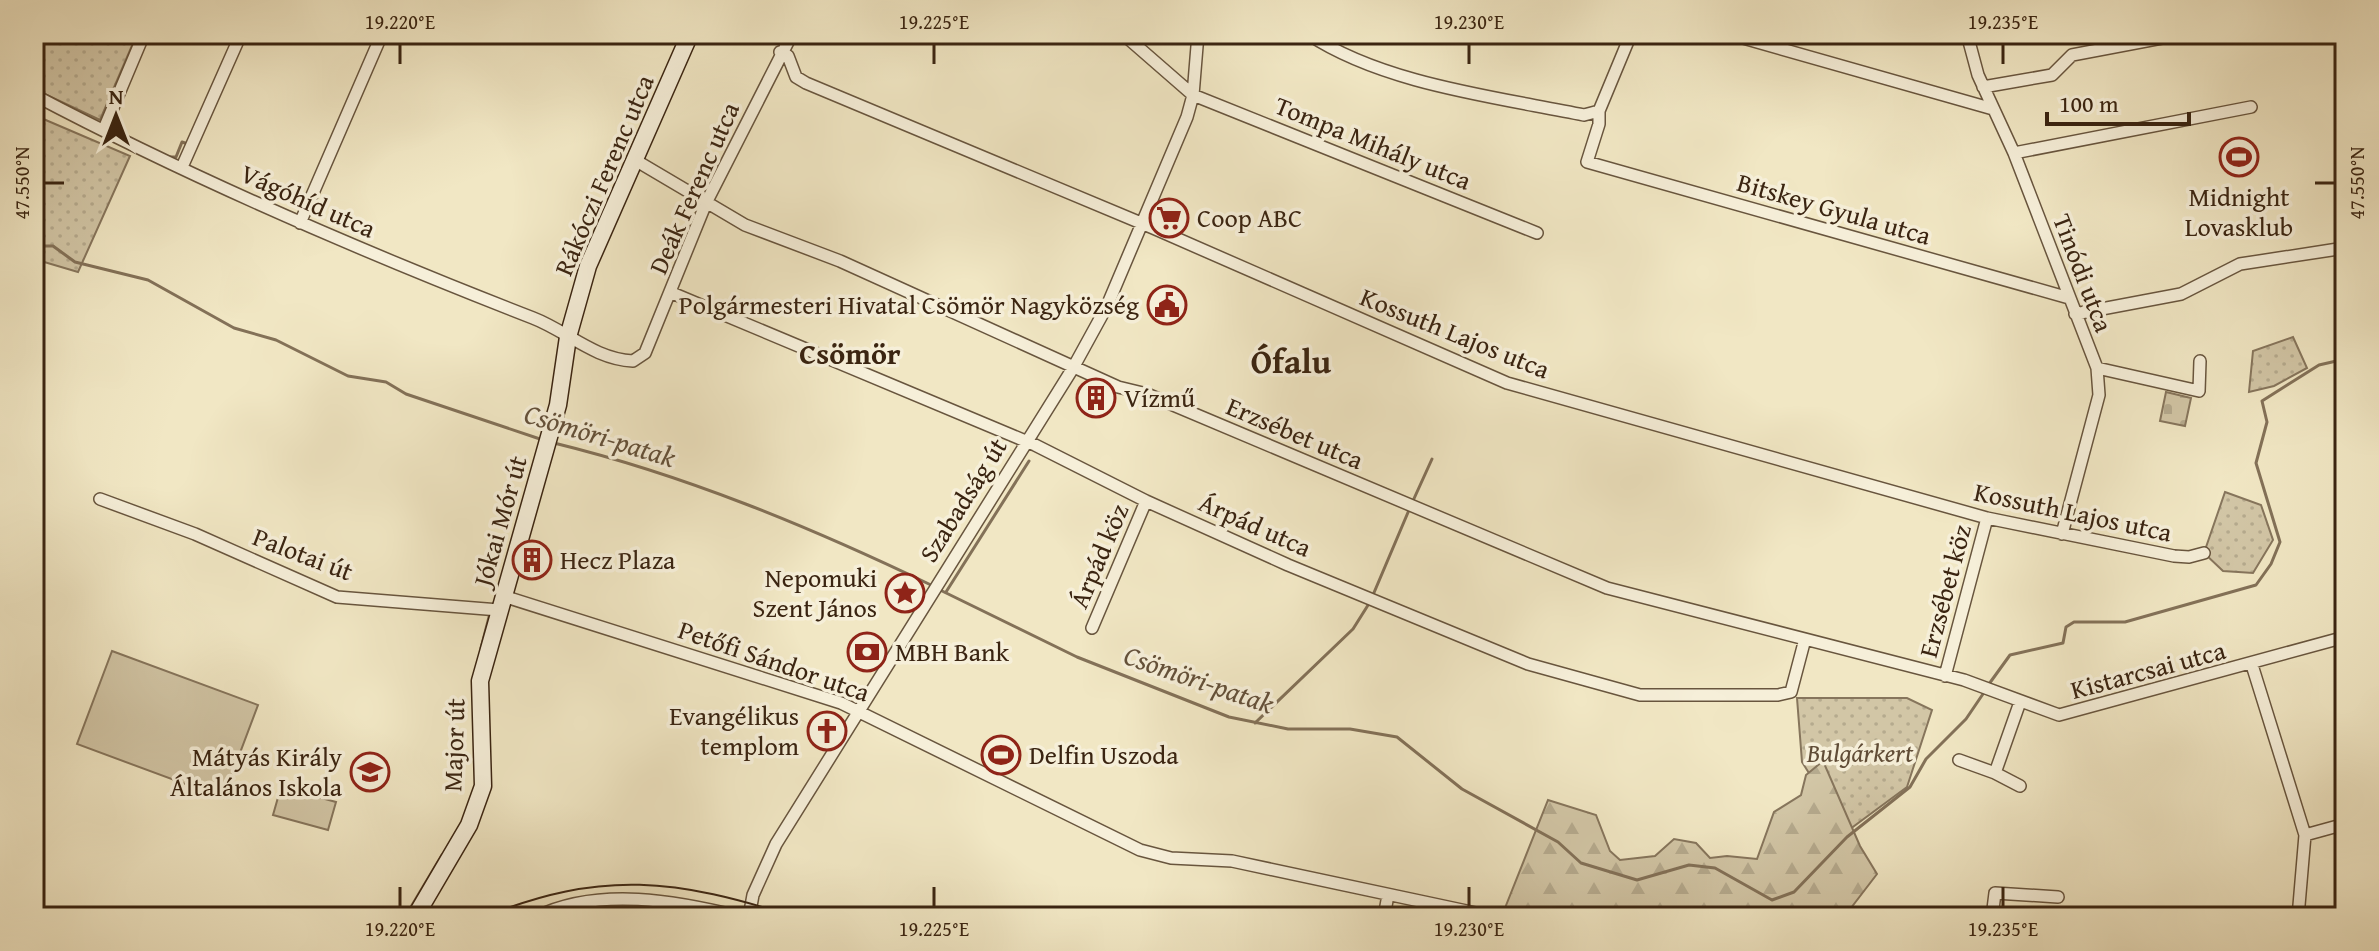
<svg xmlns="http://www.w3.org/2000/svg" width="2379" height="951" viewBox="0 0 2379 951" font-family="'Gentium Book Plus',serif">
<defs>
<pattern id="grass-dots" width="8" height="8" patternUnits="userSpaceOnUse" patternTransform="scale(2)"><rect width="8" height="8" fill="#d2c6a6"/><path d="M2 2h.1M6 6h.1" fill="none" stroke="#b5aa8e" stroke-width="1.8" stroke-linecap="round"/></pattern>
<pattern id="forest-firs" width="22" height="20" patternUnits="userSpaceOnUse" patternTransform="scale(2)"><rect width="22" height="20" fill="#d2c6a6"/><path d="M5 1l3.5 6h-7zM16 11l3.5 6h-7z" fill="#b5aa8e"/></pattern>
<pattern id="cemetery-stones" width="16" height="16" patternUnits="userSpaceOnUse" patternTransform="scale(2)"><rect width="16" height="16" fill="#d2c6a6"/><path d="M2 7V4a2 2 0 0 1 4 0v3zM10 15v-3a2 2 0 0 1 4 0v3z" fill="#b5aa8e"/></pattern>
</defs>
<rect width="100%" height="100%" fill="#f1e7c4"/>
<filter id="stains"><feTurbulence type="fractalNoise" baseFrequency=".0025" numOctaves="4"/><feColorMatrix values="0 0 0 0 .2 0 0 0 0 .09 0 0 0 0 .02 0 0 0 .5 -.17"/></filter>
<radialGradient id="worn" r=".72"><stop offset=".6" stop-color="#630" stop-opacity="0"/><stop offset="1" stop-color="#630" stop-opacity=".3"/></radialGradient>
<path fill="url(#grass-dots)" stroke="#86755c" stroke-width="2" d="M43 34H137L100 120 34 89V59Z
M34 115 130 156 78 272 34 259Z
M2293 337 2307 368 2274 386 2249 392 2253 351Z
M2225 492 2261 505 2273 540 2253 573 2223 571 2204 553Z
M1797 698H1907L1932 710 1907 787 1846 832 1802 762Z"/>
<path fill="url(#forest-firs)" stroke="#86755c" stroke-width="2" d="M1823 761 1860 846 1877 874 1844 917H1519L1503 913 1548 800 1596 815 1610 851 1620 860 1655 856 1674 839 1696 843 1710 858 1727 856 1757 859 1774 812 1801 795 1806 775Z"/>
<path fill="url(#cemetery-stones)" stroke="#86755c" stroke-width="2" d="M2166 392 2191 398 2185 426 2160 421Z"/>
<path fill="#d2c6a6" stroke="#86755c" stroke-width="2" d="M112 651 258 705 223 798 77 744Z
M281 787 336 802 328 830 273 815Z"/>
<g fill="none" stroke-linecap="round" stroke-linejoin="round">
<path stroke="#837158" stroke-width="3" d="M170 157H176L182 142 188 144
M34 254 43 246H53L75 262 148 280 234 328 276 340 348 376 386 382 406 394 543 440
M554 443C685 475 810 527 931 585
M1412 503 1432 459
M938 589 1077 657 1229 717 1288 729H1350L1397 737 1462 789 1558 842 1581 863 1637 880 1689 865 1715 868 1772 900 1794 892 1847 837 1910 787 1926 759 1966 719 1985 691
M946 592 1029 461
M1373 595 1409 510
M481 648 490 613
M1989 684 2010 655 2063 643 2066 627 2074 622H2125L2256 585 2271 564 2280 542 2256 463 2267 422 2262 401 2319 365 2345 359
M1255 723 1353 629 1370 602
M405 917 442 855"/>
<g stroke="#68553e" stroke-width="14">
<path id="street" d="M1123 34 1193 95 1537 233
M1308 34C1383 84 1496 97 1584 115L1599 111
M1631 34 1599 111V124L1587 162 2069 298
M1729 34 1993 109
M1967 34 1978 75 2014 153 2097 368 2099 395 2062 534
M34 39 36 34
M780 52 788 56 796 77 806 83 1153 228 1507 383 1987 518 2174 556 2189 557 2204 553
M1983 87 2052 75 2072 55 2183 34
M34 95C195 180 363 252 533 318 567 331 594 359 633 361L645 353 706 203 792 34
M104 129 144 34
M2014 153 2251 107
M635 160 745 225 840 261 1118 387 1147 394 1607 588 1964 680 2059 715 2345 637
M182 167 241 34
M300 223 382 34
M672 293 1035 445 1146 501 1288 565 1528 664 1640 695H1778L1791 692 1805 639
M2075 314 2181 294 2240 264 2338 249
M2097 368 2199 391 2200 361
M100 499 195 534 337 597 499 610
M503 596 841 703 1140 850 1171 858 1232 861 1490 916
M1092 628 1146 501
M2252 665 2305 835 2298 917
M1945 676 1987 518
M1959 760 1995 773 2020 702
M1995 773 2020 786
M2305 835 2345 824
M536 917C599 886 677 901 742 917
M749 917 753 895 776 844 1073 368 1107 306 1187 117 1193 95 1198 34
M1384 917 1388 895
M1992 917 1995 893 2058 897"/>
</g>
<g stroke="#3a2411" stroke-width="19">
<path id="secondary" d="M415 917 469 825 483 786 480 681 558 405 568 337 588 266 690 34"/>
</g>
<use href="#street" stroke="#f6efd9" stroke-width="11"/>
<use href="#secondary" stroke="#f6efd9" stroke-width="16"/>
<path stroke="#3a2411" stroke-width="2" d="M484 917C602 869 677 879 795 917"/>
</g>
<path fill="none" stroke="#3a2411" stroke-width="3" d="M400 44V64M934 44V64M1469 44V64M2003 44V64M44 183H64M2315 183H2335M400 887V907M934 887V907M1469 887V907M2003 887V907"/>
<defs>
<g id="stadium-ring" transform="scale(2)"><circle r="9.5" fill="#f6efd9" stroke="#8f2418" stroke-width="1.5"/><path d="M0-5a6.5 5 0 1 0 0 10a6.5 5 0 1 0 0-10ZM-3.5-1.8h7v3.6h-7Z" fill="#8f2418"/></g>
<g id="supermarket-ring" transform="scale(2)"><circle r="9.5" fill="#f6efd9" stroke="#8f2418" stroke-width="1.5"/><path d="M-6-5.5h2.5l.6 2H6L4.5 2H-2.5L-4.4-4H-6ZM-1.5 3.2a1.3 1.3 0 1 0 .1 0ZM3 3.2a1.3 1.3 0 1 0 .1 0Z" fill="#8f2418"/></g>
<g id="civic-ring" transform="scale(2)"><circle r="9.5" fill="#f6efd9" stroke="#8f2418" stroke-width="1.5"/><path d="M-.6-6.5H3V-4.5H.6V-3L4-1V1h2V6H-6V1h2V-1L-.6-3ZM-1.2 2.5V6h2.4V2.5Z" fill="#8f2418"/></g>
<g id="building-ring" transform="scale(2)"><circle r="9.5" fill="#f6efd9" stroke="#8f2418" stroke-width="1.5"/><path d="M-4-6H4V6H1V3H-1V6H-4ZM-2.5-4.3h1.7v1.8h-1.7ZM.8-4.3h1.7v1.8H.8ZM-2.5-1h1.7V.8h-1.7ZM.8-1h1.7V.8H.8Z" fill="#8f2418"/></g>
<g id="sight-ring" transform="scale(2)"><circle r="9.5" fill="#f6efd9" stroke="#8f2418" stroke-width="1.5"/><path d="M0-6L1.8-2.2L6-1.7L2.9 1.2L3.7 5.4L0 3.3L-3.7 5.4L-2.9 1.2L-6-1.7L-1.8-2.2Z" fill="#8f2418"/></g>
<g id="bank-ring" transform="scale(2)"><circle r="9.5" fill="#f6efd9" stroke="#8f2418" stroke-width="1.5"/><path d="M-6-4H6V4H-6ZM0-2.3a2.3 2.3 0 1 0 0 4.6a2.3 2.3 0 1 0 0-4.6Z" fill="#8f2418"/></g>
<g id="church-ring" transform="scale(2)"><circle r="9.5" fill="#f6efd9" stroke="#8f2418" stroke-width="1.5"/><path d="M-1.2-6h2.4v3.5h3.3v2.4h-3.3V6h-2.4V-.1h-3.3v-2.4h3.3Z" fill="#8f2418"/></g>
<g id="school-ring" transform="scale(2)"><circle r="9.5" fill="#f6efd9" stroke="#8f2418" stroke-width="1.5"/><path d="M0-5L7-2L0 1L-7-2ZM-4 1L0 2.5L4 1V4Q0 6-4 4Z" fill="#8f2418"/></g>
</defs>
<g fill-rule="evenodd">
<use href="#stadium-ring" x="2239" y="157"/>
<use href="#supermarket-ring" x="1169" y="218"/>
<use href="#civic-ring" x="1167" y="305"/>
<use href="#building-ring" x="1096" y="398"/>
<use href="#building-ring" x="532" y="560"/>
<use href="#sight-ring" x="905" y="593"/>
<use href="#bank-ring" x="867" y="652"/>
<use href="#church-ring" x="827" y="731"/>
<use href="#stadium-ring" x="1001" y="755"/>
<use href="#school-ring" x="370" y="772"/>
</g>
<g text-anchor="middle" stroke-width="7" stroke-linejoin="round" paint-order="stroke">
<g font-size="26" fill="#3a2411" stroke="#f6efd9">
<text transform="translate(1373 143) rotate(22)" y="9">Tompa Mihály utca</text>
<text transform="translate(604 175) rotate(-67)" y="9">Rákóczi Ferenc utca</text>
<text transform="translate(694 188) rotate(-66)" y="9">Deák Ferenc utca</text>
<text transform="translate(308 201) rotate(24)" y="9">Vágóhíd utca</text>
<text transform="translate(1834 209) rotate(16)" y="9">Bitskey Gyula utca</text>
<text transform="translate(2083 273) rotate(69)" y="9">Tinódi utca</text>
<text transform="translate(1455 333) rotate(22)" y="9">Kossuth Lajos utca</text>
<text transform="translate(1295 433) rotate(23)" y="9">Erzsébet utca</text>
<text transform="translate(963 500) rotate(-58)" y="9">Szabadság út</text>
<text transform="translate(2073 512) rotate(12)" y="9">Kossuth Lajos utca</text>
<text transform="translate(500 521) rotate(-74)" y="9">Jókai Mór út</text>
<text transform="translate(1255 525) rotate(24)" y="9">Árpád utca</text>
<text transform="translate(303 554) rotate(21)" y="9">Palotai út</text>
<text transform="translate(1099 556) rotate(-67)" y="9">Árpád köz</text>
<text transform="translate(1945 591) rotate(-75)" y="9">Erzsébet köz</text>
<text transform="translate(774 661) rotate(19)" y="9">Petőfi Sándor utca</text>
<text transform="translate(2148 670) rotate(-15)" y="9">Kistarcsai utca</text>
<text transform="translate(454 745) rotate(-88)" y="9">Major út</text>
</g>
<g font-size="26" fill="#3a2411" stroke="#f6efd9" text-anchor="start">
<text x="2239" y="206" text-anchor="middle">Midnight<tspan x="2239" dy="30">Lovasklub</tspan></text>
<text x="1197" y="227">Coop ABC</text>
<text x="1139" y="314" text-anchor="end">Polgármesteri Hivatal Csömör Nagyközség</text>
<text x="1124" y="407">Vízmű</text>
<text x="560" y="569">Hecz Plaza</text>
<text x="877" y="587" text-anchor="end">Nepomuki<tspan x="877" dy="30">Szent János</tspan></text>
<text x="895" y="661">MBH Bank</text>
<text x="799" y="725" text-anchor="end">Evangélikus<tspan x="799" dy="30">templom</tspan></text>
<text x="1029" y="764">Delfin Uszoda</text>
<text x="342" y="766" text-anchor="end">Mátyás Király<tspan x="342" dy="30">Általános Iskola</tspan></text>
</g>
<g font-size="26" font-style="italic" fill="#604c36" stroke="#f6efd9">
<text x="1860" y="762">Bulgárkert</text>
</g>
<g font-size="28" font-style="italic" fill="#64513a" stroke="#f6efd9">
<text transform="translate(600 435) rotate(17)" y="10">Csömöri-patak</text>
<text transform="translate(1199 679) rotate(19)" y="10">Csömöri-patak</text>
</g>
<g font-size="30" font-weight="bold" fill="#3a2411" stroke="#f6efd9">
<text x="850" y="364">Csömör</text>
</g>
<g font-size="34" font-weight="bold" fill="#3a2411" stroke="#f6efd9">
<text x="1291" y="373">Ófalu</text>
</g>
</g>
<rect width="2379" height="951" fill="none" stroke="#f1e7c4" stroke-width="88"/>
<g transform="translate(116 116)" stroke="#f6efd9" stroke-width="6" paint-order="stroke">
<path d="M0-6L14 30L0 20L-14 30Z" fill="#3a2411"/>
<text y="-12" font-size="22" font-weight="bold" text-anchor="middle" fill="#3a2411">N</text>
</g>
<path d="M2047 112v12h142v-12" fill="none" stroke="#3a2411" stroke-width="4"/>
<text x="2059" y="112" font-size="24" fill="#3a2411" stroke="#f6efd9" stroke-width="6" paint-order="stroke">100 m</text>
<rect x="44" y="44" width="2291" height="863" fill="none" stroke="#3a2411" stroke-width="3"/>
<g font-size="20" text-anchor="middle" fill="#3a2411">
<text x="400" y="29">19.220°E</text>
<text x="934" y="29">19.225°E</text>
<text x="1469" y="29">19.230°E</text>
<text x="2003" y="29">19.235°E</text>
<text transform="translate(22 183) rotate(-90)" y="7">47.550°N</text>
<text transform="translate(2357 183) rotate(-90)" y="7">47.550°N</text>
<text x="400" y="936">19.220°E</text>
<text x="934" y="936">19.225°E</text>
<text x="1469" y="936">19.230°E</text>
<text x="2003" y="936">19.235°E</text>
</g>
<rect width="100%" height="100%" filter="url(#stains)"/>
<rect width="100%" height="100%" fill="url(#worn)"/>
</svg>
